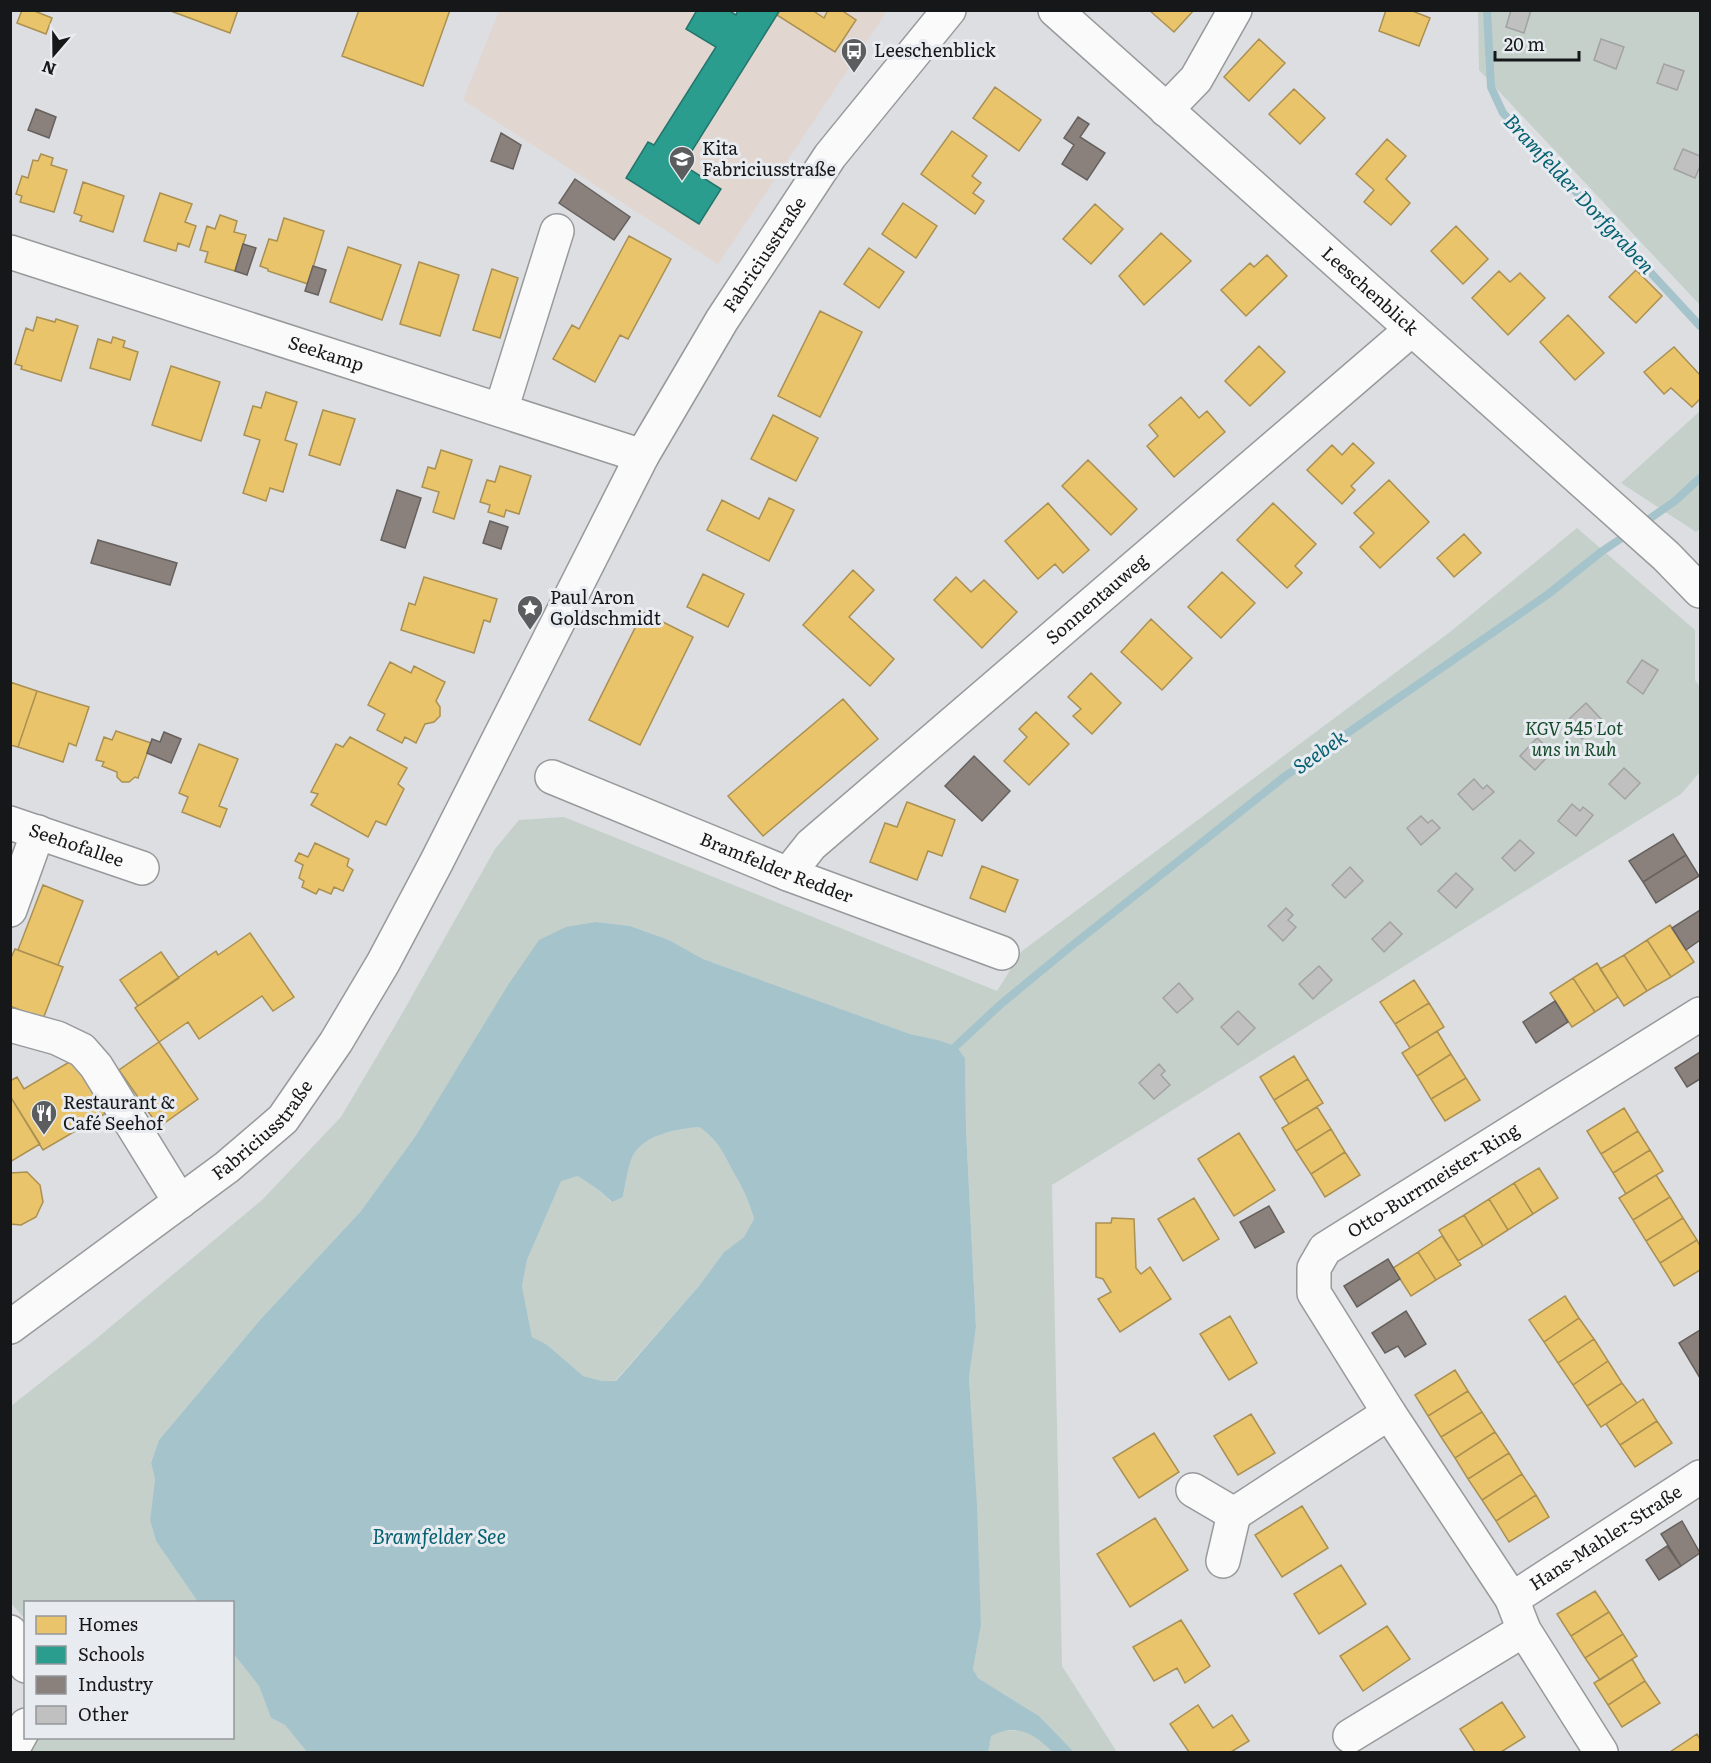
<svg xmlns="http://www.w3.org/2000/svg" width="1711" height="1763" viewBox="0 0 1711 1763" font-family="Literata,serif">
<rect width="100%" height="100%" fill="#dcdee1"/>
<path fill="#e1d6d0" d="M499 11H887L718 264 463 100Z"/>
<path fill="#c5d0ca" d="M1478 11H1700V305L1479 70Z
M1700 411V529L1696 532 1621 483Z
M1577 528 1695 630V680L1700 687V772L1681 794 1052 1185 1062 1666 1117 1752H1074L1039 1716 978 1678 973 1669 981 1625 969 1378 976 1327 966 1129 965 1058 956 1046 938 1040 910 1034 703 959 669 940 630 926 596 922 417 1134 361 1211 260 1320 159 1440 151 1463 155 1479 150 1520 156 1541 198 1602H26L25 1619 11 1603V1406L96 1339 262 1200 341 1117 399 1019 495 849 519 820 564 817 997 991 1022 951 1450 632Z
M699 1127C721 1143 725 1157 738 1180 745 1193 750 1204 754 1219L744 1237 724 1252 699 1286 615 1381H602L582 1376 546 1344 532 1337 522 1286 527 1260 561 1180 578 1176 600 1191 611 1202 623 1197C625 1185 627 1172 631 1160 640 1135 676 1129 699 1127Z
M233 1653 259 1686 271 1718 285 1725 307 1752H27L40 1738H232Z
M1022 1730 1038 1738 1052 1752H988L990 1736 1000 1731Z"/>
<path fill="#a5c3cb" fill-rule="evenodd" d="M596 922 630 926 669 940 703 959 910 1034 938 1040 956 1046 965 1058 966 1129 976 1327 969 1378 977 1506 981 1625 973 1669 978 1678 1039 1716 1074 1752H1052C1034 1733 1017 1723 991 1736L988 1752H307L285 1725 271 1718 259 1686 233 1653 232 1602H198L156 1541 150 1520 155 1479 151 1463 159 1440 260 1320 361 1211 417 1134 508 985 539 940 566 927ZM699 1127C721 1142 725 1158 738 1180 745 1193 750 1204 754 1219L744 1237 724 1252 699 1286 616 1381H602L583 1376 546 1344 532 1337 522 1286 527 1260 561 1181 578 1176 600 1191 612 1202 623 1197C625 1185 627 1172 631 1160 640 1135 676 1129 699 1127Z"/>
<path fill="#e9c46a" stroke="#aa9052" stroke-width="1.5" d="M22 10H32L52 18 46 34 17 23Z
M168 10H238L230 33Z
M359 10H450L423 86 342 56Z
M780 10H812L824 18 828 10H841L856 20 835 52 777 15Z
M1149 10H1194L1174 32Z
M1386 10H1410L1430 18 1419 46 1379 31Z
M1259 39 1285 63 1249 101 1224 77Z
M995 87 1041 120 1019 151 973 118Z
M1294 89 1325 118 1300 144 1269 114Z
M952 131 987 156 972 176 981 183 973 193 984 201 975 214 921 174Z
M1387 139 1406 156 1386 179 1410 203 1391 225 1364 202 1374 190 1356 174Z
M41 154 53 158 51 165 67 170 54 212 20 202 22 196 16 194 22 176 28 178 33 160 38 161Z
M83 182 124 196 113 232 80 221 82 216 74 213Z
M160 193 192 204 185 222 196 226 189 247 178 243 176 251 144 241Z
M903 203 937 226 916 258 882 234Z
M1095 204 1123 229 1091 264 1063 239Z
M220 215 237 221 234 232 246 235 235 271 205 262 208 252 200 250 207 226 215 229Z
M284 218 324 231 308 284 268 271V269L260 266 269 239 277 241Z
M1456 226 1488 259 1463 284 1431 251Z
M1161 233 1191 261 1144 305 1119 276Z
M629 236 671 259 628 339 620 335 595 382 553 359 572 325 579 329Z
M348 247 401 265 382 320 330 302Z
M869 248 904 272 879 308 844 284Z
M1267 255 1287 276 1246 316 1221 290 1250 263 1254 267Z
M419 262 459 275 440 336 400 324Z
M492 269 518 278 500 338 473 330Z
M1636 270 1662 296 1636 323 1609 297Z
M1499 271 1510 282 1520 273 1545 298 1508 335 1472 298Z
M820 311 862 332 820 417 778 396Z
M1568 315 1604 353 1575 380 1540 342Z
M37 317 55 322 56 319 78 326 61 381 21 369 22 366 15 364 26 328 33 331Z
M113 337 125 341 123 347 138 352 130 380 90 368 98 339 111 343Z
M1259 346 1285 372 1250 406 1225 381Z
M1674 347 1700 375V399L1692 407 1671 388 1664 394 1644 372Z
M171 366 220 382 201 441 152 425Z
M266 392 297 402 285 440 297 444 283 492 270 488 266 501 243 493 260 440 244 435 253 406 261 408Z
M1181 397 1199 418 1207 411 1225 432 1174 477 1147 446 1158 436 1149 425Z
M323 410 355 419 340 465 309 455Z
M773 415 818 438 796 481 751 459Z
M1353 443 1374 463 1351 486 1355 490 1342 504 1307 470 1332 445 1342 455Z
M441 450 472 460 454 519 433 512 439 492 422 487 428 467 435 469Z
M1088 460 1137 509 1111 535 1062 486Z
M500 466 531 476 519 514 506 510 504 517 488 512 490 505 480 502 487 480 495 482Z
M1389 480 1429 522 1380 568 1360 547 1374 533 1354 513Z
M769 498 794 510 769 561 707 530 722 500 759 519Z
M1048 503 1089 550 1063 573 1055 564 1038 579 1005 541Z
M1273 503 1316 544 1295 566 1302 573 1287 588 1237 540Z
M1464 534 1481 553 1454 577 1437 558Z
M853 570 874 590 849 617 894 659 870 686 803 625Z
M1222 572 1255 603 1221 638 1188 607Z
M703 574 744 594 728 627 687 607Z
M424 577 497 599 490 622 484 620 474 653 401 630 409 603 415 605Z
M956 577 971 592 984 580 1017 612 982 648 934 600Z
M643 612 693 637 640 745 589 720Z
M1151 619 1192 658 1162 690 1121 652Z
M390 662 411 673 414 666 445 682 436 701 440 707V716L434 722 425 724 416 743 405 737 402 743 377 730 385 714 368 705Z
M1091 673 1121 703 1092 734 1073 716 1081 709 1068 697Z
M10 682 37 691 18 747 10 745Z
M37 691 89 707 76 746 69 743 63 762 18 747Z
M843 699 878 739 763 836 728 796Z
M1036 712 1069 744 1029 785 1004 761 1027 737 1019 729Z
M116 731 151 743 138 778 135 777 129 782H122L117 777V772L102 766 104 762 96 760 104 737 112 740Z
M350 737 407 768 398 784 404 789 386 825 376 821 368 837 311 805 318 794 311 792 336 744 343 747Z
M199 744 238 759 219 806 227 809 220 827 182 812 188 797 179 793Z
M907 802 955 820 942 856 928 851 917 880 870 862 885 823 897 827Z
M315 843 349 859 347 866 353 870 343 891 334 887 331 894 319 889 316 894 302 887 304 881 299 878 303 865 295 861 299 853 308 857Z
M982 866 1018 880 1005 912 970 898Z
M43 885 83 901 58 965 18 950Z
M1670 925 1694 962 1671 977 1647 940Z
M250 933 294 997 273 1011 262 996 199 1039 188 1022 159 1042 135 1008 216 951 218 955Z
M1647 940 1671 977 1647 991 1624 955Z
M15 949 63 967 43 1019 10 1006V960Z
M161 952 179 978 138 1006 120 980Z
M1624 955 1647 991 1624 1006 1600 969Z
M1597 963 1618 997 1595 1012 1573 978Z
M1573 978 1595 1012 1572 1027 1550 993Z
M1414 980 1429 1003 1395 1024 1380 1002Z
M1429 1003 1444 1027 1410 1048 1395 1024Z
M1437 1031 1451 1054 1417 1076 1402 1053Z
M159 1042 198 1099 159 1127 119 1070Z
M1451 1054 1466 1078 1431 1099 1417 1076Z
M1294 1056 1308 1079 1274 1100 1260 1077Z
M76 1058 108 1112 43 1150 10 1096V1081L17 1077 24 1089Z
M1466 1078 1480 1100 1445 1121 1431 1099Z
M1308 1079 1323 1103 1289 1124 1274 1100Z
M10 1096 40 1144 10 1162Z
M1317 1107 1331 1129 1296 1151 1282 1128Z
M1624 1108 1638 1131 1601 1154 1587 1131Z
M1331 1129 1345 1152 1311 1174 1296 1151Z
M1638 1131 1650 1150 1613 1173 1601 1154Z
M1239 1133 1275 1190 1234 1216 1198 1159Z
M1650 1150 1663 1171 1626 1194 1613 1173Z
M1345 1152 1360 1175 1325 1197 1311 1174Z
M1539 1168 1558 1198 1533 1214 1514 1183Z
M27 1172 40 1185 43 1202 36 1217 21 1225 10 1224V1173Z
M1656 1175 1670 1197 1633 1220 1619 1198Z
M1514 1183 1533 1214 1508 1230 1489 1199Z
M1670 1197 1683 1218 1646 1241 1633 1220Z
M1194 1198 1219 1239 1183 1261 1158 1219Z
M1489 1199 1508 1230 1483 1246 1464 1215Z
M1464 1215 1483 1246 1458 1261 1439 1230Z
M1112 1218 1134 1219 1136 1268 1141 1274 1150 1267 1171 1299 1120 1332 1098 1299 1111 1292 1103 1279 1096 1277V1223H1111Z
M1683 1218 1697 1240 1660 1263 1646 1241Z
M1442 1236 1461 1265 1436 1280 1418 1252Z
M1697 1240 1700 1246V1270L1674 1286 1660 1263Z
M1418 1252 1436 1280 1411 1296 1393 1268Z
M1565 1296 1579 1318 1544 1342 1529 1320Z
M1230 1316 1257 1363 1229 1380 1200 1334Z
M1579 1318 1594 1339 1558 1363 1544 1342Z
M1594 1339 1608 1361 1573 1385 1558 1363Z
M1608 1361 1622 1383 1587 1406 1573 1385Z
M1455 1370 1468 1391 1428 1416 1415 1395Z
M1622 1383 1637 1403 1601 1427 1587 1406Z
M1468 1391 1482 1412 1441 1437 1428 1416Z
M1643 1399 1657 1421 1620 1445 1606 1424Z
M1482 1412 1495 1432 1455 1458 1441 1437Z
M1251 1414 1275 1453 1238 1475 1214 1436Z
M1657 1421 1672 1443 1635 1467 1620 1445Z
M1495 1432 1509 1453 1468 1479 1455 1458Z
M1154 1433 1179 1472 1139 1498 1113 1458Z
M1509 1453 1522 1474 1482 1500 1468 1479Z
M1522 1474 1536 1495 1496 1521 1482 1500Z
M1536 1495 1549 1517 1509 1542 1496 1521Z
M1302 1506 1328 1548 1282 1577 1255 1535Z
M1155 1518 1188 1570 1130 1607 1097 1554Z
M1341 1565 1366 1604 1319 1634 1294 1594Z
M1595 1591 1609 1612 1571 1636 1557 1614Z
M1609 1612 1623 1634 1585 1658 1571 1636Z
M1181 1620 1210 1666 1185 1683 1177 1668 1154 1681 1133 1647Z
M1387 1626 1410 1659 1363 1691 1340 1656Z
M1623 1634 1637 1656 1600 1680 1585 1658Z
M1632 1659 1645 1681 1608 1705 1594 1683Z
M1645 1681 1660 1703 1622 1727 1608 1705Z
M1502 1702 1525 1737 1501 1752H1475L1460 1729Z
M1198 1705 1213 1728 1232 1715 1249 1741 1231 1752H1189L1170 1724Z
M1697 1734 1700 1739V1752H1670Z"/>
<path fill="#2a9d8f" stroke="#24756c" stroke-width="1.5" d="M697 10H728L736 15 738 10H780L683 165 721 189 699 224 626 178 648 142 654 145 716 47 686 29Z"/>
<path fill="#8a817c" stroke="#67615e" stroke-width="1.5" d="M36 109 56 117 49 138 28 130Z
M1078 117 1089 124 1080 137 1105 153 1087 180 1062 164 1074 145 1064 138Z
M501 133 521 145 513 169 491 161Z
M575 179 630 217 614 240 559 203Z
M243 244 256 248 247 275 235 271Z
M313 266 326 270 318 295 305 291Z
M397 490 421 498 405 548 381 540Z
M490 521 508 527 501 549 483 543Z
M98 540 177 563 170 585 91 563Z
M164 732 181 739 171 763 147 753 152 739 160 742Z
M974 756 1010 791 982 821 945 786Z
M1673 834 1686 855 1643 882 1629 861Z
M1686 855 1699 876 1656 903 1643 882Z
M1700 910V940L1686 950 1672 928Z
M1555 1001 1568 1022 1536 1043 1523 1022Z
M1700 1052V1079L1687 1087 1675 1068Z
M1269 1206 1284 1232 1255 1248 1240 1222Z
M1388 1259 1400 1279 1357 1307 1344 1286Z
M1406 1311 1426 1344 1405 1357 1398 1346 1385 1353 1372 1333Z
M1700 1330V1378L1679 1343Z
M1682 1521 1700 1553 1681 1566 1661 1534Z
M1667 1546 1681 1566 1659 1580 1646 1560Z"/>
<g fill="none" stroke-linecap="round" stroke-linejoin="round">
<path stroke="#a5c3cb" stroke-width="8" d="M1487 10 1491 87 1503 113 1700 326
M1642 524 1675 501 1700 478
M956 1046 1001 1004 1069 948 1284 777 1547 595 1601 552 1629 533"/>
</g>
<path fill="#c0c0c1" stroke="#a2a2a2" stroke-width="1.5" d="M1511 10H1531L1524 33 1506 27Z
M1601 39 1624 47 1616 69 1594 60Z
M1664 64 1684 71 1677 90 1657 83Z
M1683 149 1700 156V166L1695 178 1674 169Z
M1642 660 1658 670 1643 694 1627 682Z
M1586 703 1602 720 1582 739 1566 722Z
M1537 738 1552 752 1535 770 1520 756Z
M1624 768 1640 783 1625 799 1609 784Z
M1474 779 1483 789 1487 785 1494 792 1473 810 1458 794Z
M1572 804 1580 811 1583 807 1593 815 1576 836 1558 821Z
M1421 816 1428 823 1432 820 1440 828 1421 845 1407 828Z
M1520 840 1534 853 1515 871 1502 858Z
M1350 867 1363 881 1345 898 1332 885Z
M1456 873 1473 889 1456 908 1438 891Z
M1286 908 1293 915 1288 920 1296 927 1283 941 1268 926Z
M1390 922 1402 934 1384 952 1372 939Z
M1319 966 1332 980 1313 999 1299 984Z
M1179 983 1193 999 1177 1013 1163 998Z
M1238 1011 1255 1028 1238 1045 1221 1027Z
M1159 1064 1165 1071 1161 1075 1170 1085 1154 1099 1139 1083Z"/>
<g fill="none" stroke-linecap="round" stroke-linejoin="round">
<g stroke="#97999b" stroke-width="36">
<g id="minor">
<path id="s1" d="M1055 10 1666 556 1700 591"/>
<path d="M1166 110 1196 79 1235 10"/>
<path id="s2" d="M10 252 642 456"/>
<path d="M501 410 557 231"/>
<path id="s3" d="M552 777 788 874 1002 953"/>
<path id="s4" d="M10 823 142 868"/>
<path id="s5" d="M788 874 811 845 1412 329"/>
<path d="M10 910 38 832"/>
<path d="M10 1025 57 1038 82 1050 96 1066 180 1202"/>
<path id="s6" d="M10 1327 227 1167 283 1119 336 1042 383 963 436 863 642 456 722 320 830 156 949 10"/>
<path d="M1193 1490 1234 1514 1389 1413"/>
<path d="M1223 1561 1234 1514"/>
<path id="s7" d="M1512 1599 1700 1477"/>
<path d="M10 1632 26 1666"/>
<path d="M1350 1736 1524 1630"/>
<path d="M11 1752 26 1725"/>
<path id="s8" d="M1601 1752 1524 1630 1512 1599 1389 1413 1314 1293V1268L1325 1249 1700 1014"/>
</g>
</g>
<use href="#minor" stroke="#fafafa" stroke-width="33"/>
</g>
<defs>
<g id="bus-pin" transform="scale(1.35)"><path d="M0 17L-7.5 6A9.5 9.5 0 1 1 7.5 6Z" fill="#5b5d5f" stroke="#e8ecf1"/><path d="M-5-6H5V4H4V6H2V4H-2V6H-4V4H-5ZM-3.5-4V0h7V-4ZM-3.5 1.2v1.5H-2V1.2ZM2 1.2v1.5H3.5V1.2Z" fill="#fff"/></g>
<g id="school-pin" transform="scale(1.35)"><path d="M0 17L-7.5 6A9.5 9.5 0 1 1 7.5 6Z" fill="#5b5d5f" stroke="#e8ecf1"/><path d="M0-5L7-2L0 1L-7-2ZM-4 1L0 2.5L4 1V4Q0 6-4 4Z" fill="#fff"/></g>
<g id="sight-pin" transform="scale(1.35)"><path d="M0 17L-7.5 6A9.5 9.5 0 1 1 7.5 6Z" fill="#5b5d5f" stroke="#e8ecf1"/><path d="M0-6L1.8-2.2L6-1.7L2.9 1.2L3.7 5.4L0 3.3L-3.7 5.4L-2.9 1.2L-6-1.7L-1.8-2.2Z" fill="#fff"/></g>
<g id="restaurant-pin" transform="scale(1.35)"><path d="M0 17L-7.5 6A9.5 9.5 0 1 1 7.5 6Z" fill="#5b5d5f" stroke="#e8ecf1"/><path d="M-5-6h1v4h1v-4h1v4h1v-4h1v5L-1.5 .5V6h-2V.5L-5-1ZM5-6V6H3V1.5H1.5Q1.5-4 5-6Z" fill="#fff"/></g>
</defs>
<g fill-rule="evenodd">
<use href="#bus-pin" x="854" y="51"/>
<use href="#school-pin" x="682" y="159"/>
<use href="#sight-pin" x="530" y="608"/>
<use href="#restaurant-pin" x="44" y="1113"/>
</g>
<g text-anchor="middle" stroke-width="6" stroke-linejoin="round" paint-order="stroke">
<g font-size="18" fill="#161719" stroke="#e8ecf1" text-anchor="start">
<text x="874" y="57">Leeschenblick</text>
<text x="702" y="155">Kita<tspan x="702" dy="21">Fabriciusstraße</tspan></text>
<text x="550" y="604">Paul Aron<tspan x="550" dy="21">Goldschmidt</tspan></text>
<text x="63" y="1109">Restaurant &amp;<tspan x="63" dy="21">Café Seehof</tspan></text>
</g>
<g font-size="18" fill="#161719" stroke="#e8ecf1">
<text dy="6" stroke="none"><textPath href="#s6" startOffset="1334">Fabriciusstraße</textPath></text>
<text dy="6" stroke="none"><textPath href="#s1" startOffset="422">Leeschenblick</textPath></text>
<text dy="6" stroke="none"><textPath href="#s2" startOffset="332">Seekamp</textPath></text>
<text dy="6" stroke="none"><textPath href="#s5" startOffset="414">Sonnentauweg</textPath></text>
<text dy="6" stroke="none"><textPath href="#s4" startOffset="70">Seehofallee</textPath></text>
<text dy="6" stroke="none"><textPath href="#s3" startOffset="242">Bramfelder Redder</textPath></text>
<text dy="6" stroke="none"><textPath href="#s6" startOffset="321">Fabriciusstraße</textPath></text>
<text dy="6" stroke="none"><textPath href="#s8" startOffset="717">Otto-Burrmeister-Ring</textPath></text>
<text dy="6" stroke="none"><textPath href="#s7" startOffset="112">Hans-Mahler-Straße</textPath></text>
</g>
<g font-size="18" font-style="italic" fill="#164a2a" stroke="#e8ecf1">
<text x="1574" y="735">KGV 545 Lot<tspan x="1574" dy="21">uns in Ruh</tspan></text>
</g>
<g font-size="20" font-style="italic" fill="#076070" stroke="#e8ecf1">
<text transform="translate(1579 194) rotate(47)" y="7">Bramfelder Dorfgraben</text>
<text transform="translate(1320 752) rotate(-35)" y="7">Seebek</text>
<text x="439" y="1544">Bramfelder See</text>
</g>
</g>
<rect width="1711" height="1763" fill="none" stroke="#161719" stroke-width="24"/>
<rect x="24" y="1601" width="210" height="138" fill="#e8ecf1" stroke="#94979b" stroke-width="1.5"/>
<rect x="36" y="1616" width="30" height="18" fill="#e9c46a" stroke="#94979b" stroke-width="1.5"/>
<text x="78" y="1631" font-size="18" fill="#161719">Homes</text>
<rect x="36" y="1646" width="30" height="18" fill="#2a9d8f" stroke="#94979b" stroke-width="1.5"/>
<text x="78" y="1661" font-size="18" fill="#161719">Schools</text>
<rect x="36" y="1676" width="30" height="18" fill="#8a817c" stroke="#94979b" stroke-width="1.5"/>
<text x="78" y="1691" font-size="18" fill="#161719">Industry</text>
<rect x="36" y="1706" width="30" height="18" fill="#c0c0c1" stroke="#94979b" stroke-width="1.5"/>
<text x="78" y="1721" font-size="18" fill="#161719">Other</text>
<g transform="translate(54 54) rotate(200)" stroke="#e8ecf1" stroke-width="4.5" paint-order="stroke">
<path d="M0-4.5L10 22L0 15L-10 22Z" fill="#161719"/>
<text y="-9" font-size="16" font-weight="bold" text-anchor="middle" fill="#161719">N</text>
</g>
<path d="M1495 51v9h84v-9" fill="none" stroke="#161719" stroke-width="3"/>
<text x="1504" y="51" font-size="18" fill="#161719" stroke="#e8ecf1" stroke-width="4.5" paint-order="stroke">20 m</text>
</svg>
